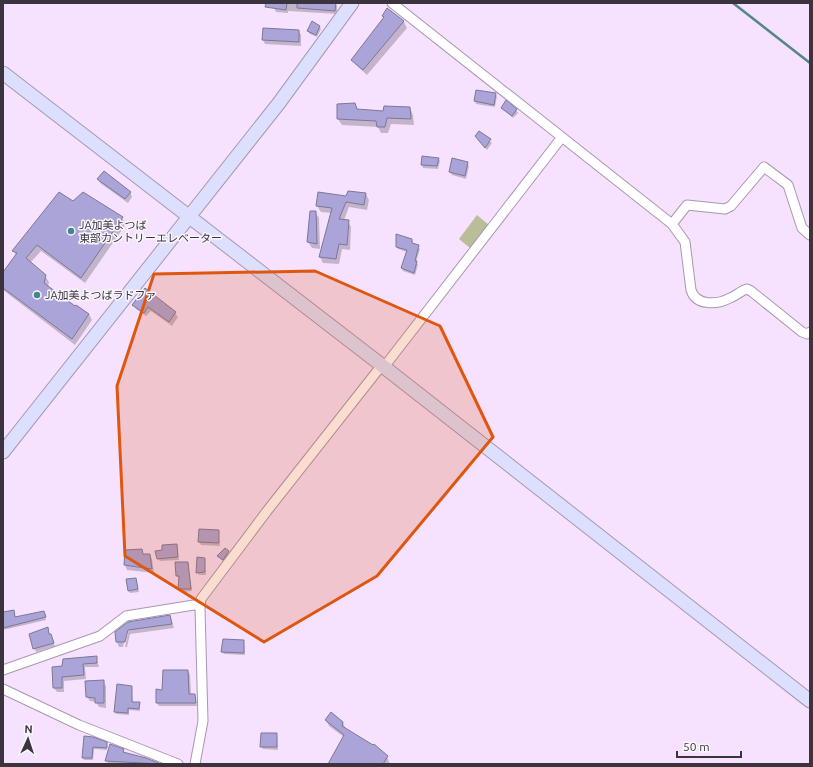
<svg xmlns="http://www.w3.org/2000/svg" width="813" height="767" viewBox="0 0 813 767" font-family="Ubuntu,'Noto Sans JP',sans-serif">
<rect width="100%" height="100%" fill="#f6e2fe"/>
<path fill="#babe98" d="M477 215 489 225 470 248 459 239Z"/>
<path fill="#0003" d="M275 3H335L337 6V14L288 11V13L276 12 274 8Z
M387 9 404 22 407 28 367 75 356 65 352 60 384 19 383 16Z
M319 26 321 29 317 37 310 34 308 31Z
M299 31 301 35V46L265 44 263 40Z
M495 94 497 96 495 107 476 104 475 101Z
M355 104 358 110 384 112 410 108 413 115 414 125 391 124 388 133H381L378 127 342 125 338 119V105Z
M502 108 516 110 518 113 513 118Z
M479 133 492 143 487 150 476 136Z
M423 157 438 159 440 161 438 169 423 168 422 165Z
M453 160 467 163 469 166 466 179 452 175 450 172Z
M98 179 130 192 132 197 128 203 100 183Z
M366 194 369 200 367 210 349 207 344 220 348 221 351 227 350 250 342 249 339 264 323 263 320 257 332 213 321 212 317 206 346 197Z
M73 202 122 218 126 224 85 283 41 251 30 263 45 276 49 282 48 287 75 307 89 314 92 320 75 345 3 290V273L16 256 14 251Z
M315 212 319 218 320 249 312 248 308 242Z
M412 240 413 244 420 249 416 262 418 265 415 275 403 271 402 268 407 252 398 249 397 246Z
M145 290 175 313 178 317 172 326 151 311 146 316 136 309 133 305Z
M218 531 220 546 201 545 199 542Z
M176 545 179 560 160 561 158 558Z
M141 550 143 555H149L152 559 154 573 127 570 125 565Z
M225 550 230 555 224 562 218 556Z
M204 559 206 575H199L197 572Z
M188 563 192 591 181 592 180 579 177 576Z
M136 579 139 592 130 593 129 591Z
M13 611 16 618 44 612 46 620 3 630V615Z
M170 616 174 628 130 634 127 647H125L129 629H127L123 647H119L117 642 116 633 129 623Z
M47 628 55 646 36 652 30 635Z
M244 641 245 655 224 654 222 652Z
M96 657 99 667H85L86 679 64 681V692H57L54 688 63 667Z
M188 671 190 675 191 695H195L197 706H159L157 703 163 691Z
M103 681 106 686V708L99 707 96 702 90 701 87 697Z
M131 687 133 703H139L140 711 129 710V715L116 714 115 711Z
M326 720 343 723 346 729 387 757 390 764H329L344 737 329 726Z
M277 734 278 750 263 749 261 746Z
M93 738 106 743 107 750 94 749 93 760H84L83 757Z
M110 745 123 750 125 754 159 764H108L107 761Z"/>
<g fill="none" stroke-linecap="round" stroke-linejoin="round">
<path stroke="#548591" stroke-width="2.5" d="M733 3 810 63"/>
</g>
<path fill="#aaa4d9" stroke="#7b7895" d="M266 3H287L286 10 265 7Z
M297 3H336L335 11 297 8Z
M387 8 404 21 363 70 351 60 384 17 382 16Z
M312 21 320 26 316 35 307 31Z
M263 28 299 30V42L262 40Z
M476 90 496 93 494 105 474 101Z
M506 100 517 109 512 116 501 108Z
M355 103 357 109 383 111 384 106 410 107 411 119 387 118 385 127H377L376 121 337 119V104Z
M479 131 491 139 485 148 475 136Z
M422 156 439 158 437 166 421 165Z
M452 158 468 162 465 176 449 172Z
M104 171 131 192 125 199 97 179Z
M348 191 366 193 364 205 346 202 339 219 349 220 347 245 339 244 336 259 319 257 332 208 316 206 318 192 346 196Z
M59 192 73 201 83 192 123 217 81 278 37 245 26 258 46 275 44 283 75 306 76 305 89 314 72 339 3 288V272L17 253 12 251Z
M310 211H316L317 244 307 242Z
M396 234 412 239V243L419 245 415 261H417L414 273 401 268 407 250 396 247Z
M145 288 176 312 169 322 148 307 144 313 132 305Z
M199 529 219 530V543L198 542Z
M177 544 178 557 157 559 155 551 162 550V545Z
M225 548 229 551 223 560 217 556Z
M142 549 143 554H150L152 569 124 565 125 550Z
M197 557 205 558V572L196 573Z
M175 562H188L191 589H178L179 576H176Z
M136 578 138 589 128 591 126 579Z
M14 610 15 617 44 611 46 617 3 628V612Z
M170 615 172 624 128 630 125 642H116L115 632 128 622Z
M48 627 49 634H51L54 643 33 649 29 634Z
M223 639 244 640V653L221 652Z
M97 656V663L83 664 84 675 62 677V688H53L52 667 62 666 63 659Z
M163 670H188L189 694H195L196 703H156V689L162 690Z
M104 680V703H95V698L86 697 85 681Z
M117 684 132 686V702H140L139 709 128 708V713L114 712Z
M331 712 343 722 342 726 373 745 374 744 388 756 383 764H328L344 735 325 720Z
M261 733H277V747H260Z
M84 736 93 737 107 742V748L93 747 92 758H82Z
M110 744 124 749 123 752 146 758 161 764 105 761Z"/>
<g fill="none" stroke-linecap="round" stroke-linejoin="round">
<g stroke="#a997b1" stroke-width="11">
<path id="street" d="M392 3 672 224 685 242 691 290C696 306 717 305 730 298 736 296 740 291 747 289L751 291 802 332 807 334 810 332
M672 224 687 205 725 209 731 206 764 167 788 185 802 228 810 235
M384 367 562 137
M3 670 100 636 126 616 200 604
M3 689 79 725 178 764
M195 764 203 721 200 608 201 599 267 511 382 365"/>
</g>
<g stroke="#a997b1" stroke-width="15">
<path id="secondary" d="M3 73 384 367 810 701
M3 452 279 103 352 3"/>
</g>
<use href="#street" stroke="#fff" stroke-width="9"/>
<use href="#secondary" stroke="#dcdffd" stroke-width="13"/>
</g>
<path fill="#df570e" fill-opacity="0.2" stroke="#df570e" stroke-width="3" stroke-linejoin="round" d="M315 271 440 326 493 437 377 576 264 642 125 556 117 386 154 274Z"/>
<g fill="#3f888b" stroke="#faf6fc" stroke-width="1.5">
<circle cx="71" cy="231" r="4"/>
<circle cx="37" cy="295" r="4"/>
</g>
<g text-anchor="middle" stroke-width="3" stroke-linejoin="round" paint-order="stroke">
<g font-size="11" fill="#3b333e" stroke="#faf6fc" text-anchor="start">
<text x="79" y="229">JA加美よつば<tspan x="79" dy="13">東部カントリーエレベーター</tspan></text>
<text x="45" y="299">JA加美よつばラドファ</text>
</g>
</g>
<rect width="813" height="767" fill="none" stroke="#3b333e" stroke-width="8"/>
<g transform="translate(28 739) rotate(3)" stroke="#faf6fc" stroke-width="3" paint-order="stroke">
<path d="M0-3L7 15L0 10L-7 15Z" fill="#3b333e"/>
<text y="-6" font-size="11" font-weight="bold" text-anchor="middle" fill="#3b333e">N</text>
</g>
<path d="M677 751v6h64v-6" fill="none" stroke="#3b333e" stroke-width="2"/>
<text x="683" y="751" font-size="12" fill="#3b333e" stroke="#faf6fc" stroke-width="3" paint-order="stroke">50 m</text>
</svg>
